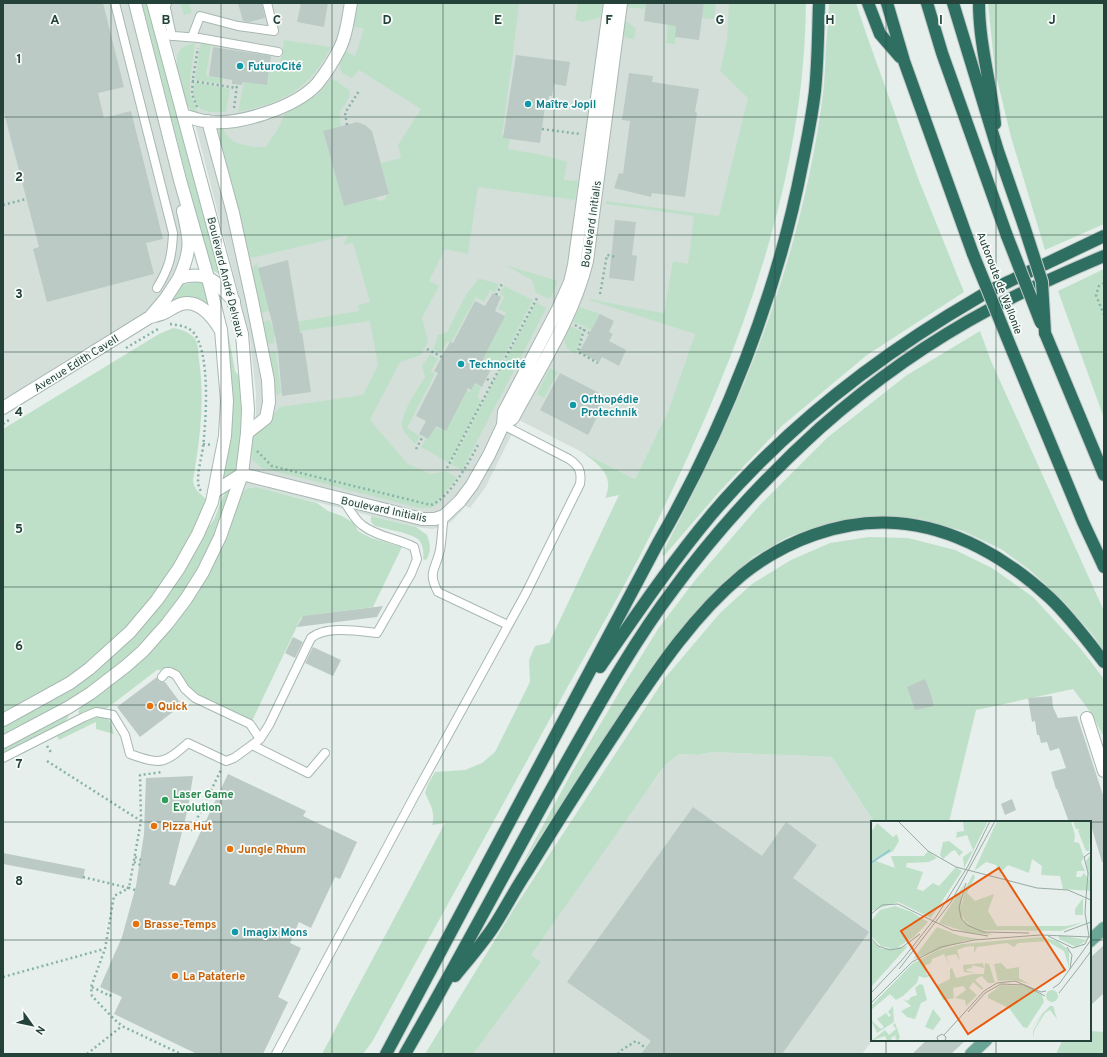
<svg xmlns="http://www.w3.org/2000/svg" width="1107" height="1057" viewBox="0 0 1107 1057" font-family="Overpass,sans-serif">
<rect width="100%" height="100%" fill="#e6efeb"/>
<path fill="#d4dfda" d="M3 3H135L189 236 183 268 146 312 63 362 3 400Z
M160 3H756L765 31 695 334 668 411 635 479 519 420 485 488 470 508 466 506 451 522 442 527 432 529 416 527 256 487 248 488 242 493 256 418V393L250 338 192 112 185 101 179 79 177 62Z
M712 752 832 757 874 822H872L873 1040 862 1054H440L655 780 665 765 679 754 698 755Z"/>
<path fill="#bfe0c8" d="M142 3H150L221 275 210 269Z
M178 3H189L192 13 184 15 181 4 179 5Z
M356 3H519L513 54 502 135 510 136 508 149 543 155 567 162 564 180 578 181 575 200 478 187 468 254 445 249 429 281 439 286 422 318 428 341 421 355 400 362 370 420 408 464 431 474 446 471 457 478 438 500 439 503 431 508H419L262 468 252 460 251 446 252 436 265 427 273 415 280 407 363 395 378 365 370 321 274 335V343L267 344 263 322 270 320 272 326 359 311 358 305 370 302 353 243 343 245 348 235 256 257 247 258 214 127 222 126C224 129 225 134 228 137 235 145 256 148 266 147L279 127 286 111 313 93 316 96 331 79 337 81 349 90 350 96 340 112 341 127 323 132 344 206 376 198 378 201 386 199V195L389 194 381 163 401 158 398 145 421 109 359 70 352 78 342 73 339 65 346 51 355 56 364 29 352 26Z
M578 3H600L602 5 601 17 583 22 575 20Z
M626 3H646L645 9 626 7Z
M704 3H716L714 19 702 18Z
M729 3H806C804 193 733 368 650 536 623 590 592 643 562 697 499 812 435 927 372 1042L363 1054H322L445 823 432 825C436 813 430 804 425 793L428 784 435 772 465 770 482 763 495 752 530 682 529 660 535 646 549 643 619 495 605 498C616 475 597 463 580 451L635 479 668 411 695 334 589 300 590 299 635 308 664 313 673 261 688 264 694 216 606 204V201L719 216 748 98 720 71 727 39Z
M829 3H856L867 36 918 178 964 292 867 355 783 425 720 491 664 556 662 554C683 513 705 472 724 429 773 323 808 209 823 94 825 78 825 61 826 45 827 31 829 17 829 3Z
M988 3H1104V224L1045 250 1011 137 995 71Z
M670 5 679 6 675 44 666 43Z
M624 21H626L636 29 634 39 627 38 622 35Z
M284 40 331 47C310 89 283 103 238 112L244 82 267 85 270 68 279 69Z
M201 42 211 44 206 76 223 79 222 84 196 80 195 77Z
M195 43 190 80V93L198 114C197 113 192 112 192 111 182 103 173 66 178 54 180 47 189 44 195 43Z
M194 82 230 89 226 112C219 112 209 113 203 110 193 105 193 91 194 82Z
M257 263 269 311 261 313 250 271Z
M505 265 558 281 550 299 536 293 532 280Z
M1104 269V418L1058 291Z
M478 279H481L499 284 495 292 490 290 484 302 476 297 451 343 447 341 441 353 433 349 437 340V335L447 332 466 295Z
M196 282 206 283 213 312 205 305 165 308 182 285Z
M504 286 533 300 501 362 495 364 490 371 483 367 486 361 483 359 506 313 498 309 504 297 500 294Z
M217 288 229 337 235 371 244 383V396L238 469 219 483 224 457 215 291Z
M536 302 546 308 545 311 462 470 451 464Z
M580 307 600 314 591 330 573 321Z
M570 326 582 332 576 354C560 346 564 340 570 326Z
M173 328C181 329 190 332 195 339 199 345 198 353 199 360 205 400 200 440 193 480 194 489 199 493 206 499L193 532 173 570 137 619 87 666 3 716V429L159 334Z
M980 331 991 361 1104 611V651L1093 635 1065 603 1031 571 1001 549 963 531 921 519 878 517 836 521 788 537 753 557 728 578 696 610 665 649 632 696 521 866 572 772 624 684 658 629 696 579 760 505 828 437 907 375Z
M276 352 281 393 277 395 273 388 269 353Z
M430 354 438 359 431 371 435 374 407 428 420 436 415 444C410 439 404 433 402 426 400 414 419 387 425 377L422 365 424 364Z
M550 368 558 372 544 398 537 394Z
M474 384 481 387 478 396 481 402 449 463 421 447 434 426 444 431 466 390 470 392Z
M233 487 212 545 182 597 140 648 89 690 3 737V724L96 668 206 529C209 526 212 523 214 519 220 508 220 493 233 487Z
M256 487 317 503 328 511 342 516 354 523 358 531 371 538 402 547 373 607 305 616 301 618 252 721 193 694 169 670H157L106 709H94L86 711 79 714 78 712 84 702 175 620 242 493 248 488Z
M371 516 416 527 427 535C430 543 432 552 426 560L423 559C424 553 423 545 419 540 411 533 386 529 375 526L371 522Z
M869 537 908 538 955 550 992 568 1033 597 1081 649 1104 679V737L1091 713 1073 689 976 710 949 822H874L832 757 712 752 698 755 679 754 665 765 531 955 541 962 473 1054H425L515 907 665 678 720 613 752 584 791 560 830 543Z
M70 711 68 718 62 724 9 751H3V747Z
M99 716C112 718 111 724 114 734L96 729V722L59 740 57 736 88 719Z
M1090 1031 1104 1032V1054H1056L1062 1041 1090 1040Z"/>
<path fill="#bbcac4" d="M3 3H103L124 87 98 93 104 118 131 111 163 239 146 243 154 274 47 302 33 249 39 247 3 109Z
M238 3H262L265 18 249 22 243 21Z
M301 3H328L324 27 297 22Z
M646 3H704L699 40 675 37 676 26 644 21Z
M213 47 271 56 267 85 243 82 242 85 232 84V80L209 76Z
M516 55 570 62 566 86 554 84 552 96H549L547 108 545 107 540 143 503 138Z
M629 73 653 76 652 82 699 89 695 112 697 113 685 197 652 193 651 197 614 188 619 173 623 174 630 121 622 120Z
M357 122 365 125 372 131 389 194 344 206 323 131Z
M615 220 636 222 632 255 637 256 634 281 609 278Z
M288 260 300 333 302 332 311 392 282 396 278 351 273 326 258 268Z
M493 293 501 297 495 311 505 316 483 359 486 361 483 367 490 371 482 387 475 383 471 390 468 388 446 431 436 426 428 439 419 434 426 421 416 416 438 373 434 371 450 342 453 343 475 301 485 306Z
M600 314 614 321 609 332 613 334 609 341 626 350 619 366 602 357 599 362 579 352Z
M560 373 607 397 588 435 540 410Z
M383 606 377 617 297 627 303 616Z
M293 637 303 642 295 658 285 653Z
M313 647 341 660 333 676 305 663Z
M157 677 159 682H165L182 705 140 737 117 707Z
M925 679 931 694 934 706 915 710 907 687Z
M1052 696 1053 707 1058 718 1077 716 1104 798V862H1102L1090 822H1069L1057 789H1056L1051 772 1066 768 1059 748 1050 751 1047 742 1041 743 1039 735H1037L1035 721 1032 722 1028 698Z
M228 774 306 811 303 816 357 842 340 879 335 877 311 928 299 922 290 943 301 948 278 997 288 1002 263 1054H197L114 1014 122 997 100 987 122 937 136 886 144 834 146 778 193 776 188 808 169 884 175 886Z
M1012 799 1016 810 1005 815 1001 804Z
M693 807 762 856 786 822 817 845 793 878 869 932 782 1054H641L651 1041 567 982Z
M3 853 85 869 83 879 3 864Z
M1104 945V993L1090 1006V958Z
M927 1040H966L951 1054H912Z"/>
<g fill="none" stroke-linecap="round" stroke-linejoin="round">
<g stroke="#a8b8b2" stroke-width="10">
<path id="service" d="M115 3 173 233C172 257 169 268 157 288
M165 4 172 36
M162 35 199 38 278 52
M192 37 200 16 238 26 274 31 267 3
M444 516C442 527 442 539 440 550 436 569 427 572 438 592L508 625
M162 677 166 672H170L176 675 185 689 195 698 250 724 260 739
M252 745 260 739 269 725 311 638C325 625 359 631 377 633L411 574 417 559 414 547C397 538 377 537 362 525 354 519 349 508 343 500
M3 758 84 717 96 712 113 715 125 735 130 754C161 765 164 764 188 743L226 761 234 758 252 745 308 773 325 753
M276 1054 415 795 526 593 580 484C582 471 579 466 569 459L503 425"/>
</g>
<g stroke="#a8b8b2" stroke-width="14">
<path id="minor" d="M156 11 165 3
M183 115C190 117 197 120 204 121 235 127 295 108 317 84 326 73 334 60 340 48 347 34 348 18 351 3
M208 121 233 213 252 300 268 380 269 402 266 418 247 433
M179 278C192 249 190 241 183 211
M150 317 166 298 179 278C209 270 214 281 234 301
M3 408 150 317C154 316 160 315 164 313 170 310 175 306 181 304 199 299 212 316 220 329
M503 425 513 418C540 367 573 318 587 261L621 3
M214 492 242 474 422 519H435L444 516 460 501 472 485 489 455 503 425 504 412 558 309 570 282 574 265 610 3
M1087 718 1104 771"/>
</g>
<g stroke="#a8b8b2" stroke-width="14">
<path id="tertiary" d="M3 720 70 683 89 669 130 632 157 600 179 568 198 534 212 502 225 436 227 401 221 330 208 278 180 180 135 3
M3 742 69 707 91 693 126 666 143 651 167 624 186 599 203 572 220 537 242 474 247 433 248 409 242 334 153 3"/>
</g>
<g stroke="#c2cac8" stroke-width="14">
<path id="primary" d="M1090 941 1104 928
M971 1054 986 1040"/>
</g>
<g stroke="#c2cac8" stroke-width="14">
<path id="motorway" d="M868 3 880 34 900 57
M887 3 904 61 973 254
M927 3 942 53 1007 236
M953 3 998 151 1024 226
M979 3C979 44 991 83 995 124
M1045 333 1104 475
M1012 350 1083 522 1104 567
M600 667C636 615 671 563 712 514 787 426 879 355 979 297 991 289 1005 284 1018 277 1047 263 1075 250 1104 236
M455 976C468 960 481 945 492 929 504 911 514 891 526 873 558 821 591 769 625 718 659 667 695 614 742 575 784 541 841 519 896 523 954 527 1008 559 1050 598 1070 617 1087 640 1104 662
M386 1054 658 543C724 429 777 295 802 165 807 141 812 116 815 91 818 62 818 32 819 3
M405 1054C463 953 517 849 575 747 605 694 636 639 673 590 716 531 766 477 820 428 871 383 930 341 990 309 1027 289 1066 272 1104 256"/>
</g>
<path stroke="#86b3a5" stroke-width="2.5" stroke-dasharray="2 3" stroke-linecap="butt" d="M192 81 237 88
M197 107 192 94 193 78 198 48
M234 108 237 85
M347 125 345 113 359 91
M542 129 580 134
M3 205 26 199
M1104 283 1099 286 1096 295 1104 315
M600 294 607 255 616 257
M496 295 502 284
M170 324C178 325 187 326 193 332 211 352 206 421 203 447 202 458 193 484 202 492
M575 325 589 333
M584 329 578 352 598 363
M126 348 158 329
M427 349 442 357
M487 379 492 382
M3 424 9 420
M203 444 212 445
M416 449 423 436
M257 451 272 466 431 505C450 498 470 460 479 443
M447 468 537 298
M47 746 52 754
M47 761 141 821
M191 831 221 770
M135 857 141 860
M134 862 140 865
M83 877 129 888 141 821 140 775 163 772
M135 890 129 888 114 896 105 949 91 987 92 996 114 1019 122 1026 181 1054
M3 977 104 949
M92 987 110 996 112 992
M87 1054 122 1026
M618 1054 620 1051 636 1041 646 1048"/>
<use href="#service" stroke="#fff" stroke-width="8"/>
<use href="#minor" stroke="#fff" stroke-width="12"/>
<use href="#tertiary" stroke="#fff" stroke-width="12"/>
<use href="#primary" stroke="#6aa596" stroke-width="12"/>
<use href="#motorway" stroke="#2f6f62" stroke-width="12"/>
<g stroke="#c2cac8" stroke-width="14" stroke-linecap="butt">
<path id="motorway-bridge" d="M1024 226 1042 282 1045 333
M1007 236 1041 323
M973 254 1012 350"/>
</g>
<use href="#motorway-bridge" stroke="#2f6f62" stroke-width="12"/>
</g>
<path fill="none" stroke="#24423a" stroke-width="1" stroke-opacity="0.55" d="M111 3V1054M221 3V1054M332 3V1054M443 3V1054M554 3V1054M664 3V1054M775 3V1054M886 3V822M996 3V822M3 117H1104M3 235H1104M3 352H1104M3 470H1104M3 587H1104M3 705H1104M3 822H872M1090 822H1104M3 940H872M1090 940H1104M886 1040V1054M996 1040V1054"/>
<g fill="#0f9aa8" stroke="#f7fbf9" stroke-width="1.5">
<circle cx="240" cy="66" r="4"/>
<circle cx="528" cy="104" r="4"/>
<circle cx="461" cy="364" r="4"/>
<circle cx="573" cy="405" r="4"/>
<circle cx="235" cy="932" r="4"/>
</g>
<g fill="#e8710a" stroke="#f7fbf9" stroke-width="1.5">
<circle cx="150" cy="706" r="4"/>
<circle cx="154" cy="826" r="4"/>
<circle cx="230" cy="849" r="4"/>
<circle cx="136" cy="924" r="4"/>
<circle cx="175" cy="976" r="4"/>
</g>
<circle fill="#2e9e5b" stroke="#f7fbf9" stroke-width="1.5" cx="165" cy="800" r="4"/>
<g text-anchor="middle" stroke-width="3.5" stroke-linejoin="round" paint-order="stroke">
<g font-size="11" font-weight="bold" fill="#0d838f" stroke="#f7fbf9" text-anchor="start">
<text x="248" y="70">FuturoCité</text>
<text x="536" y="108">Maître Jopil</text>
<text x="469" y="368">Technocité</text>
<text x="581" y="403">Orthopédie<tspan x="581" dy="13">Protechnik</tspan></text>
<text x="243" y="936">Imagix Mons</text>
</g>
<g font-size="11" fill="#24423a" stroke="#f7fbf9">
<text transform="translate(591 224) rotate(-82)" y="4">Boulevard Initialis</text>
<text transform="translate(226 277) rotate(76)" y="4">Boulevard André Delvaux</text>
<text transform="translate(1000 283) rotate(69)" y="4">Autoroute de Wallonie</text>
<text transform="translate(76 363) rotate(-32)" y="4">Avenue Edith Cavell</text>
<text transform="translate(384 509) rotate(12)" y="4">Boulevard Initialis</text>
</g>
<g font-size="11" font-weight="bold" fill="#c56008" stroke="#f7fbf9" text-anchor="start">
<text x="158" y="710">Quick</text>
<text x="162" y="830">Pizza Hut</text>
<text x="238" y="853">Jungle Rhum</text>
<text x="144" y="928">Brasse-Temps</text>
<text x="183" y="980">La Pataterie</text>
</g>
<g font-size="11" font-weight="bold" fill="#27864d" stroke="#f7fbf9" text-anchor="start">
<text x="173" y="798">Laser Game<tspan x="173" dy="13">Evolution</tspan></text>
</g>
</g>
<g transform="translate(871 821)">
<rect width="220" height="220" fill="#e6efeb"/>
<path d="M92 0H117L103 28 93 47 92 36 102 29 96 14 85 17 86 11 93 10ZM126 0H200L204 14 203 21 208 22 213 36 210 41 214 50H206L205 56H210L213 52 218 59 215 40 220 33V70L192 68 189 55 170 54 171 45 161 38 158 52 137 44 129 52 125 44 115 41 103 50ZM202 0H220L218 30H215L207 10 208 8H205ZM6 2 22 16 26 13 28 20 22 30 0 42V8L2 9ZM78 20 92 31 88 35 84 29 81 30 72 38 69 34 72 21ZM57 30 66 37 58 41 36 42 35 46 52 51 46 68 52 70 62 62 68 65 85 46 91 50 60 97 27 81 0 90V43L5 40 24 47 20 35H53ZM102 53 104 56 96 72 104 80 123 73 117 90 126 105H196L212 101 190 110 110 109 94 100 90 91 93 70ZM94 62 90 73 92 100 122 114 98 112 68 102ZM212 77V94H204V88ZM24 85 41 91 57 101 43 116 24 128 10 125 0 115V100L9 89ZM66 106 89 115 108 118 93 120 42 138ZM188 114 216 119 205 126 188 118ZM171 116 186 120 198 129V147L193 130 176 120 147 122 143 126 136 122 106 126 103 132V125L94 126 86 129 89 140 85 133 75 135 79 145 73 133 61 138 60 142 51 146 55 145 54 148 56 154H60L54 157 48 155 46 162 32 175 25 179 19 173 0 189V185L41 143 65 130 91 123ZM0 119 11 128 37 125 0 166ZM112 142 113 147 100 144 102 146 94 149 103 152 93 151 92 144ZM114 142 118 143 124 162H117L111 155 108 156 104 159 112 167 111 169 102 161 98 167 106 174 95 185 94 179 84 177 95 169 92 165 82 167 83 177 72 179 65 165 79 158V148L81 147 85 157 102 153H113ZM130 142 136 148 148 146V157L158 163 143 159 127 160 123 143ZM49 163 52 164 56 179 50 182 44 198 36 196 30 190 40 185 32 178 37 180 40 176 46 174 44 167ZM130 164 155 165 171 174 173 181 156 207 152 206 138 187 117 177V174ZM175 175a6 6 0 1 1 12 0a6 6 0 1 1-12 0ZM22 185 23 201 6 212 0 199 10 208 13 206 6 198 15 192 18 196 20 194 17 191ZM179 185H182L186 198 179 189 174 192 163 210V217L162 210 172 193 160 209 171 193ZM62 188 70 198 62 209 54 206ZM24 202 29 216 27 220 24 217 25 214 20 217 21 220H16L14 215 0 220 14 209 18 214 25 208 22 204Z" fill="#bfe0c8"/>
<path fill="none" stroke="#8ec9d4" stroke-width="2" d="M0 42 19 29"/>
<path fill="none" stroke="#98aaa4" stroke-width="1" d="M27 0 57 30 85 46 166 67 197 69 220 79M95 62 88 86 90 97 96 104 112 111 158 112M215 77 217 52 213 36 220 31M0 93 11 84 27 83 81 109 117 115M193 111 220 101M177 115 202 127 214 123 218 115 214 92 215 77M0 117 7 125 19 129 30 127 49 113M196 126 201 134 199 148M209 145 220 130M28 148 80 81 124 0M182 167 188 163 220 119M0 172 31 139 65 96 97 45 119 0M188 172 209 145M0 182 41 141 70 126 103 119 169 114 220 116M97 191 114 172 130 163 153 164 174 175M73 214 113 170 126 162 144 160 170 171 175 170M67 220 66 216 71 213 75 216 74 220"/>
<path fill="#e8590c" fill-opacity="0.15" stroke="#e8590c" stroke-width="2" d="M128 47 194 149 97 213 30 110Z"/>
<rect width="220" height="220" fill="none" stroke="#24423a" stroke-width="2"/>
</g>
<g font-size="13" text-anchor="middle" font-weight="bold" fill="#24423a" stroke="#f7fbf9" stroke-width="3.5" stroke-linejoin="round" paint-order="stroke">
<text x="55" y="24">A</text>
<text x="166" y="24">B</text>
<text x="277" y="24">C</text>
<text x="387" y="24">D</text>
<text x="498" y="24">E</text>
<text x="609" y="24">F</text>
<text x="720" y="24">G</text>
<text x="830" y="24">H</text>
<text x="941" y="24">I</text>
<text x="1052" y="24">J</text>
<text x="19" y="63">1</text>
<text x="19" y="181">2</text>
<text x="19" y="298">3</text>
<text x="19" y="416">4</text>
<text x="19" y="533">5</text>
<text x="19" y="650">6</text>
<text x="19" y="768">7</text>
<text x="19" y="885">8</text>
</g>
<rect width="1107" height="1057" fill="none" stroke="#24423a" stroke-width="8"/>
<g transform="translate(32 1025) rotate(123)" stroke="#f7fbf9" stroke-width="3" paint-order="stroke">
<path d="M0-3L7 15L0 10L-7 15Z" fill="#24423a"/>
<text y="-6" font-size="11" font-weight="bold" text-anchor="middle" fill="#24423a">N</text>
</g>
</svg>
